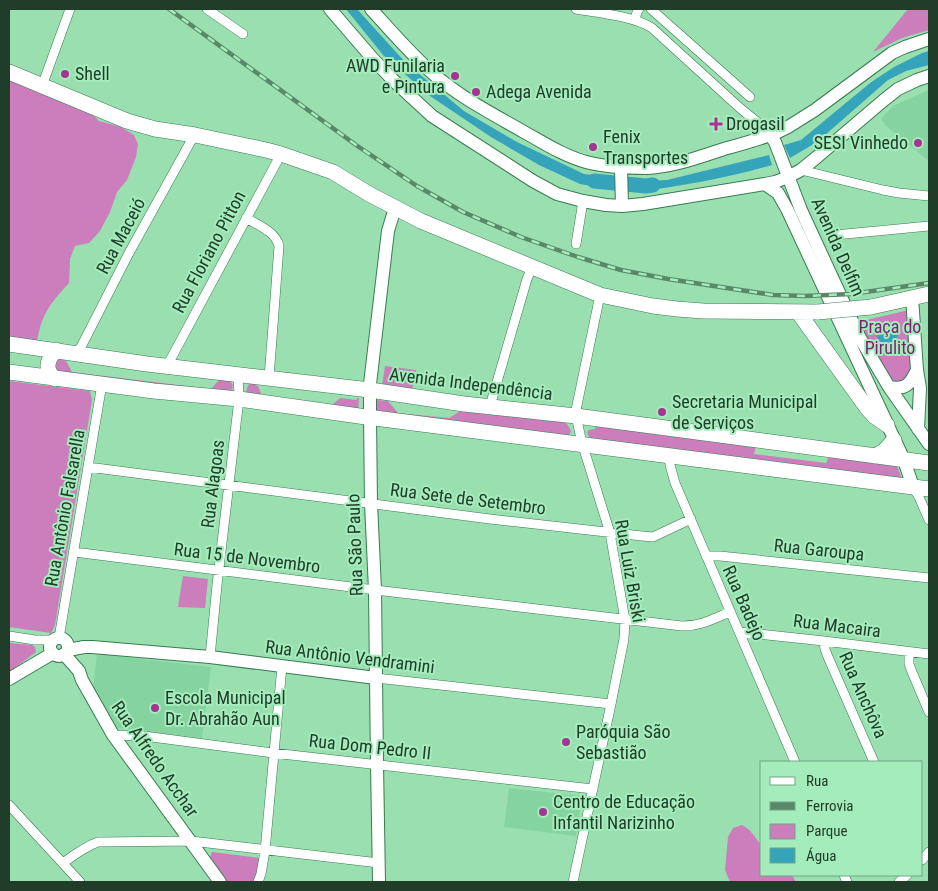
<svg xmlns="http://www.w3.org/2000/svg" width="938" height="891" viewBox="0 0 938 891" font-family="'Roboto Condensed',sans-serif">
<rect width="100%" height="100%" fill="#99dfb0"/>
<path fill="#85d4a0" d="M929 90V161L885 125 881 119 893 106Z
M97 654 211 667 202 738 117 728 93 689Z
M509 788 582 796 576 836 504 827Z"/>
<path fill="#cc7dbc" d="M908 9H929V30L902 38 873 52Z
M9 76 89 111 99 121 121 127 134 135 138 144 136 157 127 180 117 192 110 212 100 231 89 243 75 246 70 259 69 283C51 302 41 315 37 342L9 340Z
M909 310 912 364 910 376 895 386 865 337 860 324 870 319Z
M62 359 66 361 72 372 211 389 220 379C229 381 236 381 231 392L56 376 53 363 57 360Z
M385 366 416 370 412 390 382 386Z
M9 381 90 391 92 400 55 625 51 633 9 627Z
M249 384H254L258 386 262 396 332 405 340 398 356 400 358 398H359L358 413 245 395 247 388Z
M377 400 388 401 398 413 449 418 462 410 564 422 567 424 571 431 568 437 376 416Z
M596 426 756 447 754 454 826 463 829 457 897 466 903 482 590 439 587 432 589 430 595 429Z
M183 576 208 579 205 608 178 607Z
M9 643 32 645 35 647 36 652 9 672Z
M742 825C753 831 754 837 762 846V875H792L796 882H730L725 870 728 837 733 828Z
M212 852 259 858V871L255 882H227L210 857Z"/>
<path fill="#35a4bb" d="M346 9H357L406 63 464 111 517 142 584 174 614 178 613 190 580 184 539 165 491 137 430 96 383 55Z
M929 51V65L906 71 888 80 817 142 790 158 784 145 801 140 870 83 894 67 922 53Z
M769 155 772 165C727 178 681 186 635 192L634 182 667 180Z
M885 323C895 324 896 327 898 336L893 343 884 345C875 337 872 330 885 323Z"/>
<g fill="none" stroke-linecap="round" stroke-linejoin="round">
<path stroke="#35a4bb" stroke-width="15" d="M594 181 646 186 653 185"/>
<g stroke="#377c52" stroke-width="10">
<path id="street" d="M207 9 243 34
M576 9C599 13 633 16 652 28L741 109 756 121 770 135
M651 9 750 97
M635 20 637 12 639 9
M42 86 70 9
M801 170 883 190 899 193 929 196
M246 218C258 225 276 232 279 246L269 378
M835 235 929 226
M576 244 583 201
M75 353 81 347 129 253 191 141 195 135
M167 366 281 154
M490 406 527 279 532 267
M669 455 670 465 675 483 795 762
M88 467 490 519 642 536 653 537 691 519
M913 487 919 497 929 520
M74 552 375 590 682 626C701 626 713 619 730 612
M706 556H720L929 578
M740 632 824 641 929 654
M9 636 35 640H53
M59 638 102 384
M824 641 825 649 828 657 874 762
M909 652V664L912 672 929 712
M210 657 217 585 239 399 238 374
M376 678 611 704
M113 735 144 736 273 753 593 789
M9 805 80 882
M922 860 929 852
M63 863C74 855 84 847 98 842L191 841 379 863
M844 875 847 882
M258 882 261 874 265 851 282 666
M573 882 611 704 624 639 625 620 610 533 582 443 576 416V410L600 295
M899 882 907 875"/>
</g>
<g stroke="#377c52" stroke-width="14">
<path id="secondary" d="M330 9 373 59 393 80 432 116 533 181 557 194 583 201 606 205 622 206 643 204 765 184 775 182 788 177 801 170 817 157 884 100 898 89 917 80 929 76
M371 9C390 30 408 51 429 70 457 96 491 113 524 132 544 143 564 156 586 162 605 167 627 168 646 168 673 167 699 157 724 149 742 144 761 139 778 132L788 127 815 110 892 53 905 47 929 39
M770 135 775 142 801 210 860 338 889 387 929 444
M621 167 622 206
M765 184 778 193 787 209 904 460 913 487
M912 297 917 370 920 388 918 429
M889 387C907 390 910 384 917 370
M50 647a9 9 0 1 1 18 0a9 9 0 1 1-18 0Z
M68 650 84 647H92L210 657 376 678
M64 654 79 671 82 680 113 735 220 882
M9 679 53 653
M379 882 377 764 375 590 371 503 370 417V384L388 231 395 208"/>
</g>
<g stroke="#377c52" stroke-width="16">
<path id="primary" d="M9 72 127 121 155 129 195 135 266 150 281 154 333 172 369 194 421 221 600 295 653 306 677 309 703 311 818 312
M871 307 929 294
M798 312 867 408 874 416 887 425
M9 344 147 364 370 390 464 404 576 416 929 463
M9 372 154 391 239 399 359 416 929 489
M55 379C44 369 47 360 56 350
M875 456 884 451 894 440"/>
</g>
<use href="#street" stroke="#fff" stroke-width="9"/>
<use href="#secondary" stroke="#fff" stroke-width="12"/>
<use href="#primary" stroke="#fff" stroke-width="15"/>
<g stroke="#588868" stroke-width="4.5">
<path id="rail" d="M169 9 356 145 417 186 463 212 521 237 578 257 621 270 668 279 773 295 805 296 851 294 929 283"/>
</g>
<use href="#rail" stroke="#a5ecbc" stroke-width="2.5" stroke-dasharray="8" stroke-linecap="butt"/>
<g stroke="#377c52" stroke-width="16" stroke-linecap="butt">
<path id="primary-bridge" d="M818 312 871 307"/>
</g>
<use href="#primary-bridge" stroke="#fff" stroke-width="15"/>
</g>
<g fill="#a43593" stroke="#a5ecbc" stroke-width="2">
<circle cx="65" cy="74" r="5"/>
<circle cx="455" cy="76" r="5"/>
<circle cx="476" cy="92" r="5"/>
<path d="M713.5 116.5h5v5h5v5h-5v5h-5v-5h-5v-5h5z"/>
<circle cx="918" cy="143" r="5"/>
<circle cx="593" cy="147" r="5"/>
<circle cx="662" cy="412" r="5"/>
<circle cx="155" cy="708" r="5"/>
<circle cx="566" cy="742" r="5"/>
<circle cx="543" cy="812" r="5"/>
</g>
<g text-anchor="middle" stroke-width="4" stroke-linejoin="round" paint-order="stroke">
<g font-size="18" fill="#203d2a" stroke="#a5ecbc" text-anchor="start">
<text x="445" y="72" text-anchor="end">AWD Funilaria<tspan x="445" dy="21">e Pintura</tspan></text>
<text x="75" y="80">Shell</text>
<text x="486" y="98">Adega Avenida</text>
<text x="726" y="130">Drogasil</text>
<text x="603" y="143">Fenix<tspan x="603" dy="21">Transportes</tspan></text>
<text x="908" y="149" text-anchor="end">SESI Vinhedo</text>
<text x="672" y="408">Secretaria Municipal<tspan x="672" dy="21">de Serviços</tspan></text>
<text x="165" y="704">Escola Municipal<tspan x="165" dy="21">Dr. Abrahão Aun</tspan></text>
<text x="576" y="738">Paróquia São<tspan x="576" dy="21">Sebastião</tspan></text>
<text x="553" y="808">Centro de Educação<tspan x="553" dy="21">Infantil Narizinho</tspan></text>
</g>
<g font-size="18" fill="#203d2a" stroke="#a5ecbc">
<text transform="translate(121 236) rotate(-62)" y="6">Rua Maceió</text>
<text transform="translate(838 247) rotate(66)" y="6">Avenida Delfim</text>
<text transform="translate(209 252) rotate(-62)" y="6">Rua Floriano Pitton</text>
<text transform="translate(471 384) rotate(7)" y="6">Avenida Independência</text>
<text transform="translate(213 484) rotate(-83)" y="6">Rua Alagoas</text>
<text transform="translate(468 499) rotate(7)" y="6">Rua Sete de Setembro</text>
<text transform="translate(65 508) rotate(-80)" y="6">Rua Antônio Falsarella</text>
<text transform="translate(355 545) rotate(-92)" y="6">Rua São Paulo</text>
<text transform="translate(819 550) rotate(6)" y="6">Rua Garoupa</text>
<text transform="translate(247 558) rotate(7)" y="6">Rua 15 de Novembro</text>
<text transform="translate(630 571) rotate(80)" y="6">Rua Luiz Briski</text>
<text transform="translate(744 603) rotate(66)" y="6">Rua Badejo</text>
<text transform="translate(837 626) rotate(7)" y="6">Rua Macaira</text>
<text transform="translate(350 657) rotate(7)" y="6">Rua Antônio Vendramini</text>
<text transform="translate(863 695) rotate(66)" y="6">Rua Anchôva</text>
<text transform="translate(370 747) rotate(6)" y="6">Rua Dom Pedro II</text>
<text transform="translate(155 759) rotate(55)" y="6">Rua Alfredo Acchar</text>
</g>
<g font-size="18" fill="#7c1d6f" stroke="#a5ecbc">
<text x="890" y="333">Praça do<tspan x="890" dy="21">Pirulito</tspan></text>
</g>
</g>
<rect width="938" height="891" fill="none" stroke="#203d2a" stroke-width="20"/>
<rect x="760" y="761" width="162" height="115" fill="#a5ecbc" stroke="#70a682"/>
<rect x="770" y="777" width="25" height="8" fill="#ffffff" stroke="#70a682"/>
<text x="806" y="786" font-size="15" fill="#203d2a">Rua</text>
<rect x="770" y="802" width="25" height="8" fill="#588868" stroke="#70a682"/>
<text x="806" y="811" font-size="15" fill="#203d2a">Ferrovia</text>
<rect x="770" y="824" width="25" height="15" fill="#cc7dbc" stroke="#70a682"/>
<text x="806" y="836" font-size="15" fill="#203d2a">Parque</text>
<rect x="770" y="848" width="25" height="15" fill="#35a4bb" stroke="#70a682"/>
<text x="806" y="861" font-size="15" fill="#203d2a">Água</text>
</svg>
